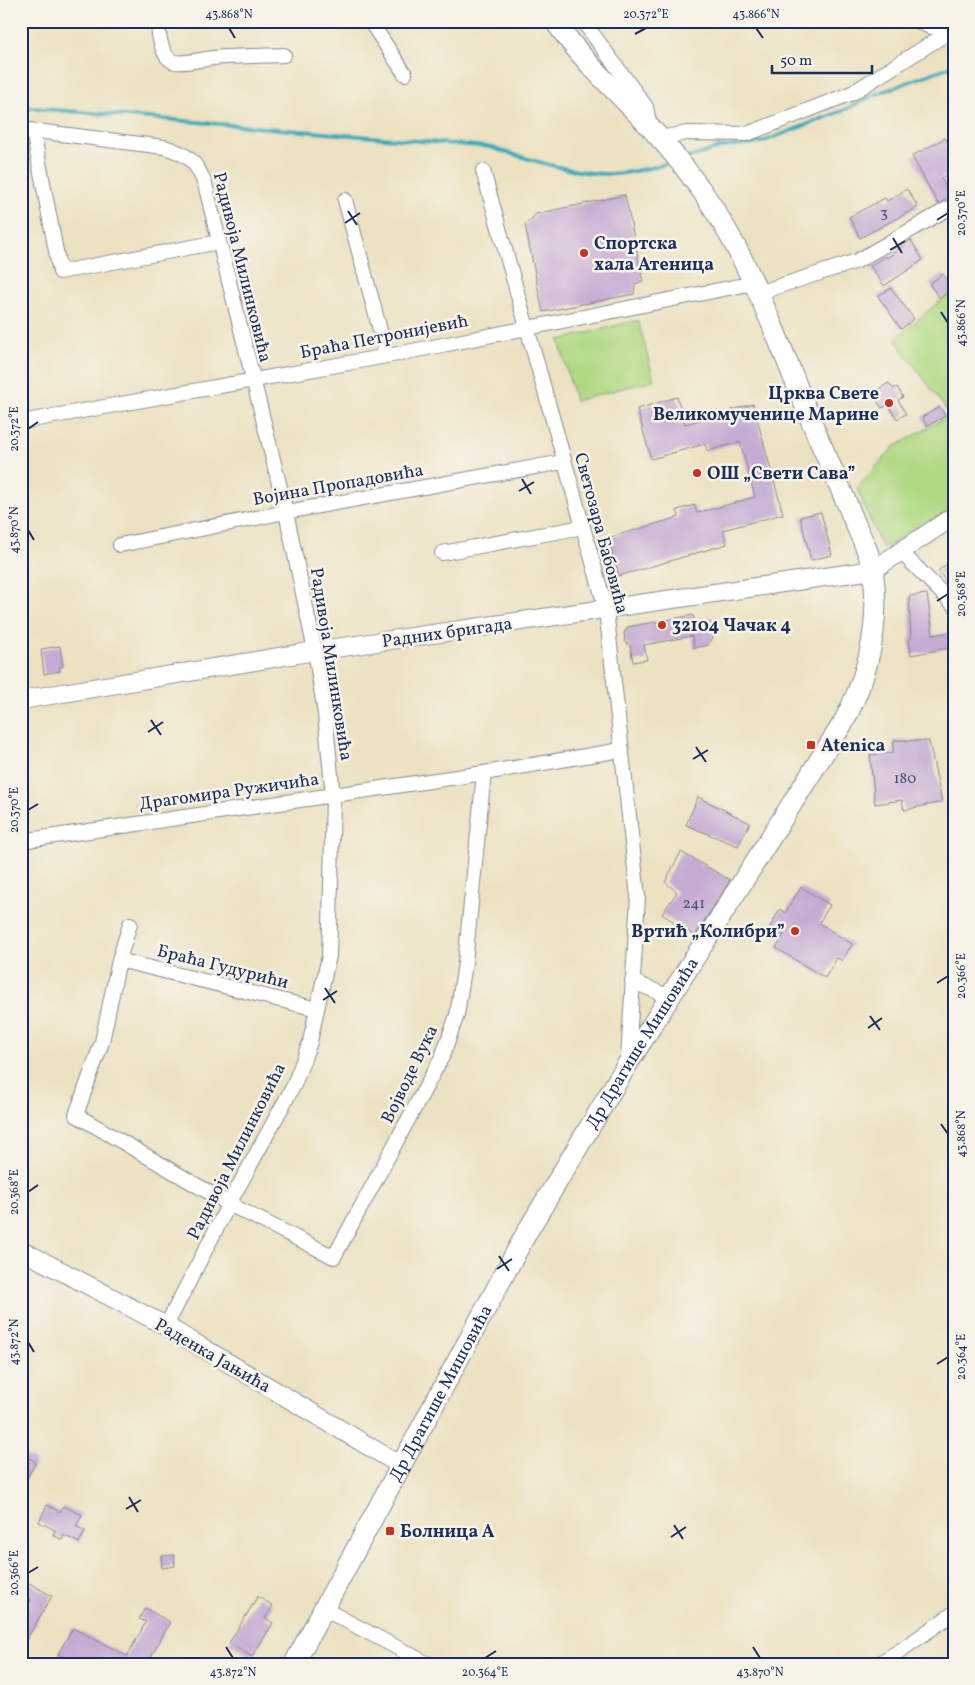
<svg xmlns="http://www.w3.org/2000/svg" width="975" height="1685" viewBox="0 0 975 1685" font-family="Vollkorn,serif">
<rect width="100%" height="100%" fill="#f7f3e8"/>
<filter id="ink" filterUnits="userSpaceOnUse"><feTurbulence type="fractalNoise" baseFrequency=".02" numOctaves="2"/><feDisplacementMap in="SourceGraphic" scale="10" xChannelSelector="R" yChannelSelector="G"/><feConvolveMatrix kernelMatrix="1 2 1 2 8 2 1 2 1" color-interpolation-filters="sRGB"/></filter>
<filter id="wash" filterUnits="userSpaceOnUse"><feTurbulence type="fractalNoise" baseFrequency=".0096" numOctaves="4" result="noise"/><feDisplacementMap in="SourceGraphic" scale="20" xChannelSelector="R" yChannelSelector="G"/><feGaussianBlur stdDeviation="1.12" result="paint"/><feColorMatrix in="noise" values="0 0 0 0 0 0 0 0 0 0 0 0 0 0 0 0 0 1.4 0 .05"/><feComposite in="paint" operator="in"/></filter>
<g filter="url(#wash)">
<rect width="100%" height="100%" fill="#ece2c2"/>
<path fill="#b0d983" stroke="#668470" d="M954 289V509L890 545 883 547 879 542 857 488 894 447 950 415 895 339Z
M638 320 654 380 575 401 559 340Z"/>
<g fill="none" stroke-linecap="round" stroke-linejoin="round">
<path stroke="#3ba9ba" stroke-width="4" d="M21 107 489 147C527 158 565 172 605 174 623 175 655 167 673 162
M684 159 723 147 762 142 842 111 874 95 954 65"/>
</g>
<g id="blocks">
<path fill="#c5abd3" d="M945 138 954 153V171L941 178 952 195 938 204 912 156Z
M907 189 918 207 860 238 849 217 885 198 887 201Z
M625 195 643 281 635 284 634 294 543 312 525 225 536 214Z
M911 240 923 260 884 286 870 266 885 256 887 258Z
M943 274 954 288 940 298 929 284Z
M891 288 914 319 901 329 878 296Z
M889 383 893 389 897 387 903 397 898 400 906 414 897 419 888 405 882 408 875 398 880 395 877 390Z
M677 397 685 424 732 412 731 410 753 404 783 514 723 530 727 544 619 576 608 538 679 517 677 510 694 505 697 513 755 497 740 442 707 451 705 444 651 459 637 409Z
M940 407 945 416 927 426 922 417Z
M821 512 832 555 811 560 800 517Z
M954 558V592L938 571Z
M927 594 933 635 954 632V647L911 655 909 639H911L909 596Z
M693 615 695 624 710 622 713 638 708 645 694 648 692 636 644 645 647 660 633 662 630 645 625 642 624 633 628 627Z
M60 646 63 666 59 667 60 671 44 674 41 649Z
M894 740 929 741 942 802 904 810 902 800 875 804 870 755 893 753Z
M698 797 750 823 738 846 686 825Z
M681 852 730 880 695 936 662 914 677 892 665 882Z
M801 887 830 905 819 923 852 944 842 961 837 958 825 978 776 948 784 935 770 927 780 909 785 913Z
M21 1453 36 1462 21 1489Z
M47 1505 60 1512 63 1506 82 1515 76 1526 85 1531 79 1543 64 1535 62 1540 53 1535 55 1530 39 1522Z
M174 1555 175 1566 162 1568 161 1556Z
M27 1582 52 1596 21 1649V1618L31 1600 21 1594Z
M258 1596 273 1606 265 1618 273 1623 252 1657 229 1643Z
M145 1608 170 1622 147 1664H75L58 1654 73 1628 127 1656 146 1622 139 1619Z"/>
</g>
</g>
<g filter="url(#ink)">
<use href="#blocks" fill-opacity="0" stroke="#848890" stroke-width="1"/>
<g fill="none" stroke-linecap="round" stroke-linejoin="round">
<g stroke="#848890" stroke-width="16">
<path id="minor" d="M160 21C156 31 162 59 175 62 186 64 202 59 213 58 237 56 260 56 284 55
M370 21 405 74
M583 21 646 107 648 117 646 123
M917 21 930 27 947 25 953 30
M21 129 164 147C188 154 196 161 205 184L286 512 315 651 325 714 333 795 330 925 329 956 317 1009 310 1042 294 1085 229 1204 166 1326
M33 131 60 272 219 242
M660 138 687 133 747 134 852 93 954 29
M483 171 606 609 638 897 628 1059
M345 200 387 356
M758 293 857 261 954 205
M21 422 387 356 754 283
M120 545 286 512 563 462
M901 552 954 605
M442 553 583 527
M21 841 484 773 621 750
M130 924 119 960 102 1042 76 1115 229 1204 334 1257 442 1057 457 1015 465 963 484 773
M119 960 317 1009
M632 981 669 997
M324 1609 428 1664
M878 1664 901 1650 954 1613"/>
</g>
<g stroke="#848890" stroke-width="20">
<path id="tertiary" d="M21 700 315 651 873 570 954 516
M21 1250 166 1326 402 1466"/>
</g>
<g stroke="#848890" stroke-width="22">
<g id="secondary">
<path id="s1" d="M294 1664 527 1232 628 1063 843 723C868 676 881 626 873 572 871 556 862 539 855 523 844 496 832 469 820 442 784 358 755 267 702 191 680 160 654 130 627 103 601 77 576 52 555 21"/>
</g>
</g>
<use href="#minor" stroke="#fff" stroke-width="14"/>
<use href="#tertiary" stroke="#fff" stroke-width="18"/>
<use href="#secondary" stroke="#fff" stroke-width="20"/>
</g>
</g>
<path fill="none" stroke="#1b2f5e" stroke-width="2" d="M229 28 235 38M756 28 763 38M635 34 646 28M348 211 357 225M937 220 948 213M345 223 360 213M893 238 902 253M890 250 905 241M941 312 948 323M28 429 38 422M522 479 531 494M519 491 534 482M28 530 34 540M937 601 948 594M151 720 161 735M148 732 163 722M696 747 706 762M693 759 708 750M28 810 38 804M937 983 948 976M325 988 335 1003M323 1000 337 991M870 1016 880 1030M868 1028 882 1018M941 1124 948 1134M28 1192 38 1185M499 1256 509 1271M497 1269 512 1259M28 1342 34 1352M937 1364 948 1357M129 1497 138 1512M126 1509 141 1500M674 1525 683 1539M671 1537 686 1527M28 1573 38 1567M226 1647 233 1658M753 1647 760 1658M485 1658 496 1651"/>
<g fill="#c8321e" stroke="#f7f3e8" stroke-width="2">
<circle cx="584" cy="253" r="5"/>
<circle cx="889" cy="403" r="5"/>
<circle cx="697" cy="473" r="5"/>
<circle cx="662" cy="625" r="5"/>
<rect x="806" y="740" width="10" height="10" rx="2.5"/>
<circle cx="795" cy="931" r="5"/>
<rect x="385" y="1526" width="10" height="10" rx="2.5"/>
</g>
<g text-anchor="middle" stroke-width="5" stroke-linejoin="round" paint-order="stroke">
<g font-size="15" fill="#464e7b">
<text x="884" y="217">3</text>
<text x="905" y="783">180</text>
<text x="694" y="908">241</text>
</g>
<g font-size="18" font-weight="bold" fill="#1b2f5e" stroke="#f7f3e8" text-anchor="start">
<text x="594" y="249">Спортска<tspan x="594" dy="21">хала Атеница</tspan></text>
<text x="879" y="399" text-anchor="end">Црква Свете<tspan x="879" dy="21">Великомученице Марине</tspan></text>
<text x="707" y="479">ОШ „Свети Сава”</text>
<text x="672" y="631">32104 Чачак 4</text>
<text x="821" y="751">Atenica</text>
<text x="785" y="937" text-anchor="end">Вртић „Колибри”</text>
<text x="400" y="1537">Болница А</text>
</g>
<g font-size="18" fill="#1b2f5e" stroke="#f7f3e8">
<text transform="translate(243 267) rotate(76)" y="6">Радивоја Милинковића</text>
<text transform="translate(384 336) rotate(-11)" y="6">Браћа Петронијевић</text>
<text transform="translate(338 484) rotate(-10)" y="6">Војина Пропадовића</text>
<text transform="translate(602 533) rotate(75)" y="6">Светозара Бабовића</text>
<text transform="translate(447 632) rotate(-8)" y="6">Радних бригада</text>
<text transform="translate(332 664) rotate(81)" y="6">Радивоја Милинковића</text>
<text transform="translate(229 791) rotate(-8)" y="6">Драгомира Ружичића</text>
<text transform="translate(223 966) rotate(14)" y="6">Браћа Гудурићи</text>
<text dy="6" stroke="none"><textPath href="#s1" startOffset="712">Др Драгише Мишовића</textPath></text>
<text transform="translate(409 1074) rotate(-64)" y="6">Војводе Вука</text>
<text transform="translate(236 1151) rotate(-63)" y="6">Радивоја Милинковића</text>
<text transform="translate(213 1355) rotate(30)" y="6">Раденка Јањића</text>
<text dy="6" stroke="none"><textPath href="#s1" startOffset="308">Др Драгише Мишовића</textPath></text>
</g>
</g>
<rect width="975" height="1685" fill="none" stroke="#f7f3e8" stroke-width="55"/>
<path d="M772 65v8h100v-8" fill="none" stroke="#1b2f5e" stroke-width="2.5"/>
<text x="780" y="65" font-size="15" fill="#1b2f5e" stroke="#f7f3e8" stroke-width="4" paint-order="stroke">50 m</text>
<rect x="28" y="28" width="920" height="1630" fill="none" stroke="#1b2f5e" stroke-width="2"/>
<g font-size="12" text-anchor="middle" fill="#1b2f5e">
<text x="229" y="18">43.868°N</text>
<text x="646" y="18">20.372°E</text>
<text x="756" y="18">43.866°N</text>
<text transform="translate(961 213) rotate(-90)" y="4">20.370°E</text>
<text transform="translate(961 323) rotate(-90)" y="4">43.866°N</text>
<text transform="translate(14 429) rotate(-90)" y="4">20.372°E</text>
<text transform="translate(14 530) rotate(-90)" y="4">43.870°N</text>
<text transform="translate(961 594) rotate(-90)" y="4">20.368°E</text>
<text transform="translate(14 810) rotate(-90)" y="4">20.370°E</text>
<text transform="translate(961 976) rotate(-90)" y="4">20.366°E</text>
<text transform="translate(961 1134) rotate(-90)" y="4">43.868°N</text>
<text transform="translate(14 1192) rotate(-90)" y="4">20.368°E</text>
<text transform="translate(14 1342) rotate(-90)" y="4">43.872°N</text>
<text transform="translate(961 1357) rotate(-90)" y="4">20.364°E</text>
<text transform="translate(14 1573) rotate(-90)" y="4">20.366°E</text>
<text x="233" y="1676">43.872°N</text>
<text x="485" y="1676">20.364°E</text>
<text x="760" y="1676">43.870°N</text>
</g>
</svg>
